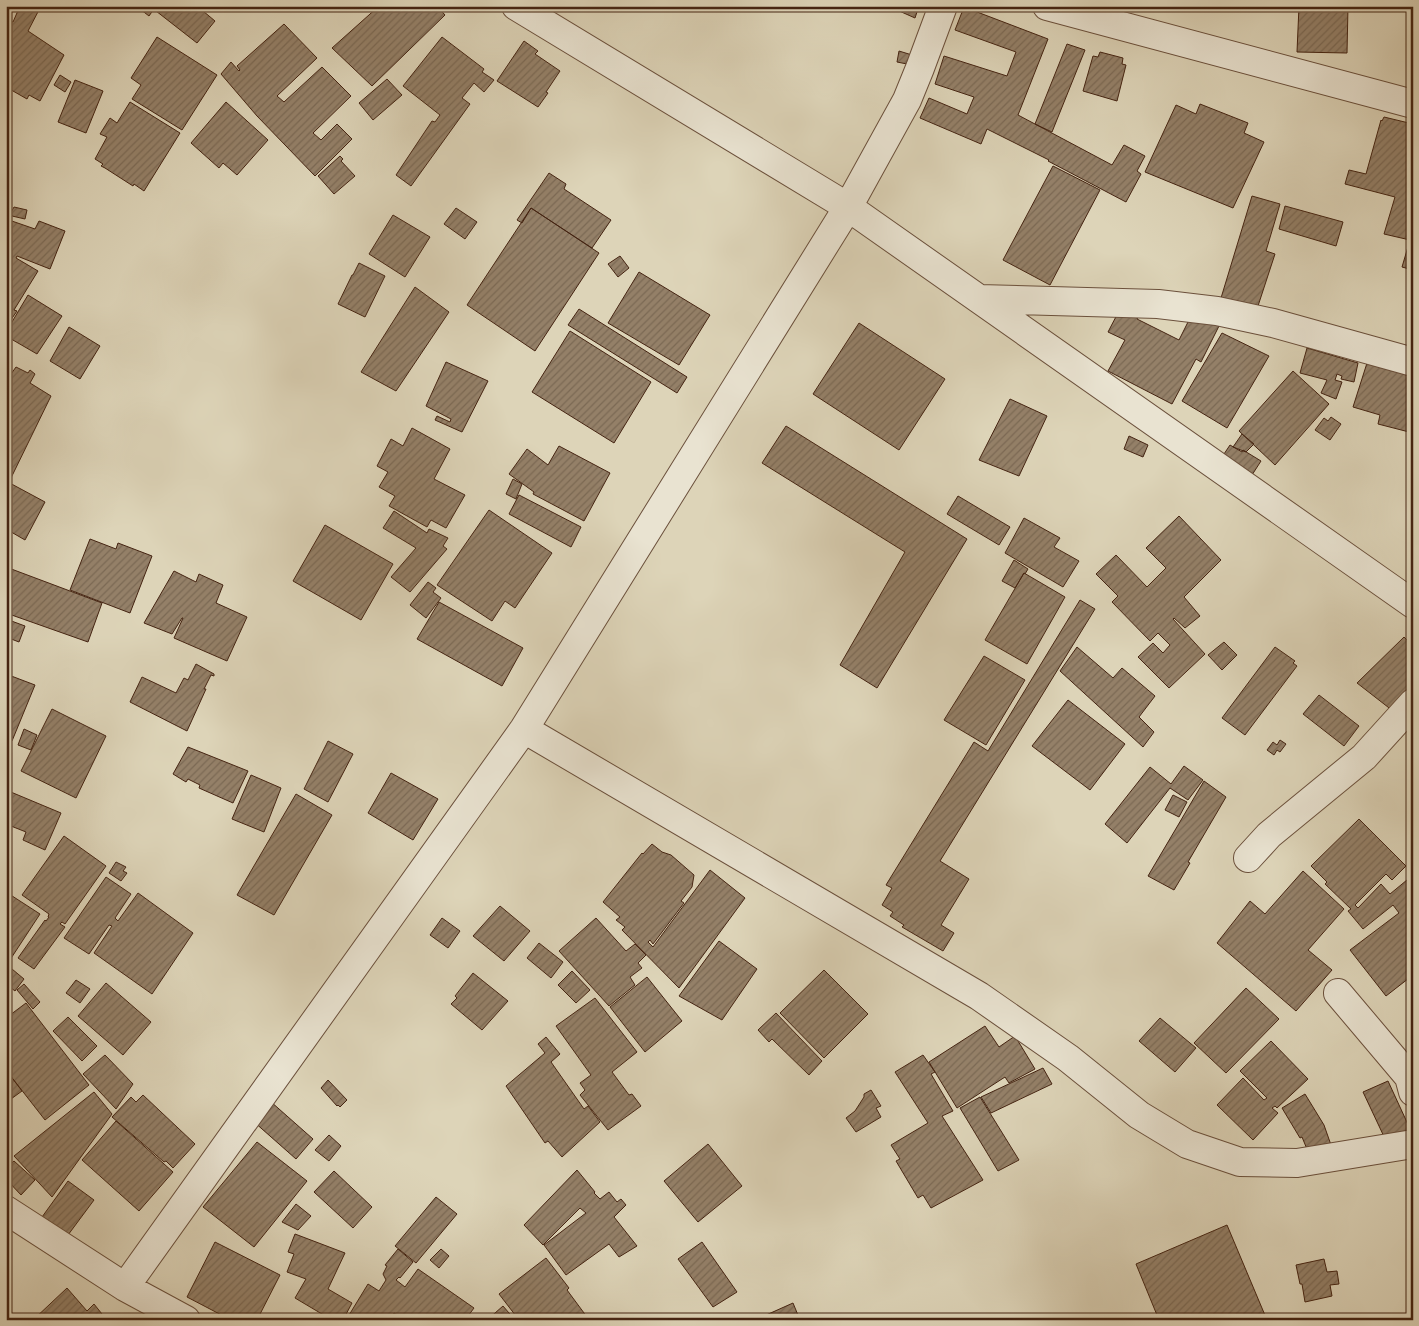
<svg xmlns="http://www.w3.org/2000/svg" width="1419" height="1326" viewBox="0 0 1419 1326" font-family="'Sorts Mill Goudy',serif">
<defs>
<pattern id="building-hatch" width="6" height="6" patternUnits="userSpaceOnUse" patternTransform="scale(1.25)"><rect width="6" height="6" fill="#948068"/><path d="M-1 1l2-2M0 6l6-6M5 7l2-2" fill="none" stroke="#7b6954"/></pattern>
</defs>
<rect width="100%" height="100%" fill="#ddd4b8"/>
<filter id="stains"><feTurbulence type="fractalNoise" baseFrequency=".004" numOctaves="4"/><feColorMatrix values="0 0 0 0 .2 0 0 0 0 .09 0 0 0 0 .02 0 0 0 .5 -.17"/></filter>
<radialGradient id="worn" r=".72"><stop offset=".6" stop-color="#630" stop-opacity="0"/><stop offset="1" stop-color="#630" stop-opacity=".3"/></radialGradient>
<path fill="url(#building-hatch)" stroke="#452412" d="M20 6H41L28 31 64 55 40 101 29 95 27 99 6 87V23L8 20 13 22Z
M136 6H156L149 16Z
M159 6H197L215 21 197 43 156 11Z
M379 6H437L445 15 372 86 332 48Z
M888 6H904L917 12 915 18Z
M904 6H919L917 12Z
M1299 6H1348L1347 53 1297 52Z
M964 7 1048 39 1018 115 1112 165 1124 145 1145 156 1137 171 1141 174 1126 202 1048 161 1049 160 987 129 981 144 920 118 929 98 967 114 974 97 935 84 944 56 1007 76 1016 52 955 30Z
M284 24 317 58 277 96 284 102 322 67 351 96 313 133 321 140 337 124 352 139 315 176 257 116 221 74 231 62 239 71 240 70 237 66Z
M157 37 217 75 182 130 132 99 141 85 131 78Z
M442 37 484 69 482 72 494 80 484 92 474 83 462 98 470 104 411 186 396 175 432 121 435 122 440 115 403 86Z
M524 41 538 51 535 54 560 71 546 92 548 93 538 107 497 81Z
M1067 44 1085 50 1052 132 1035 124Z
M899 51 912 55 911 60H908L907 64 897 62Z
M1100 52 1123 58 1122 64 1126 65 1117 101 1083 91 1093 56 1098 57Z
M60 75 71 82 65 92 54 85Z
M387 79 402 95 373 120 359 103Z
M75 80 103 91 86 133 58 122Z
M130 102 180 133 144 191 134 184 133 186 105 168 101 166 103 164 95 159 107 137 100 134 110 118 117 123Z
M226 102 268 140 237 175 223 163 219 168 191 143Z
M1200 104 1248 123 1244 133 1264 142 1233 208 1145 172 1176 105 1196 114Z
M1384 117 1413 124V270L1402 267 1410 240 1384 234 1395 197 1345 184 1349 170 1366 174 1381 120 1382 121Z
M340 156 343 159 341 161 355 176 334 194 318 176Z
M1053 166 1100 190 1050 285 1003 260Z
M549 173 566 184 564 189 611 220 592 248 531 208 522 223 517 220Z
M1252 196 1280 204 1266 251 1275 254 1257 309 1221 298Z
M1285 206 1343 222 1336 246 1279 229Z
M14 207 27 210 25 219 12 216V215L10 214Z
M456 208 477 222 465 239 444 224Z
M531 208 599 253 535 351 467 305Z
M393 215 430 237 405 277 369 254Z
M6 219 35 229 39 221 65 231 50 269 17 256 16 258 38 271 14 310 17 311 6 327Z
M620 256 629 268 618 277 608 264Z
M359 263 385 276 365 317 338 304 352 275H353Z
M639 272 710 315 679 365 608 323Z
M415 287 449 312 396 391 361 372Z
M28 295 62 316 37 354 6 336V332Z
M579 309 687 377 677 393 568 325Z
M1120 309 1141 312 1137 319 1179 340 1190 318 1220 324 1201 362 1196 359 1172 404 1108 371 1125 340 1108 332Z
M859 323 945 379 899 450 813 394Z
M69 327 100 346 80 379 50 361Z
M570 331 651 382 614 443 532 392Z
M1222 333 1269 356 1227 428 1182 401Z
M1307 348 1358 363 1354 382 1341 379 1342 376 1337 374 1335 380 1342 382 1336 399 1321 393 1327 380 1300 373Z
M446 362 488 381 462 432 435 420 437 416 450 422 451 419 426 406Z
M1367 363 1413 375V433L1378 424 1380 415 1353 407Z
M16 367 28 373 30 370 35 374 30 383 51 396 10 480 6 478V371L11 374Z
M1293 371 1329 404 1275 465 1239 431Z
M1010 399 1047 416 1019 476 979 460Z
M1331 417 1341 424 1330 440 1315 430 1324 418 1328 421Z
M786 426 967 539 877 688 840 665 905 552 762 463Z
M412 428 450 449 434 479 465 495 446 528 431 520 427 527 389 506 395 496 379 487 388 472 377 466 391 439 403 446Z
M1242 434 1254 444 1246 452 1233 447Z
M1129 436 1148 445 1143 457 1124 449Z
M1230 445 1242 452 1243 450 1261 461 1252 475 1224 454Z
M559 446 610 473 584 521 533 494 534 492 509 474 527 449 548 465Z
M513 479 522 484 516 499 506 494Z
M6 481 45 502 25 540 6 529Z
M519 495 581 527 571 547 509 514Z
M958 496 1010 527 999 545 947 514Z
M489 510 552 553 515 608 505 601 492 621 437 585Z
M394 511 427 533 429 529 448 538 443 546 447 549 410 592 391 577 416 548 383 528Z
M1179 516 1221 560 1184 597 1200 616 1185 628 1174 618 1173 619 1205 654 1169 688 1138 657 1153 643 1163 653 1170 645 1158 633 1150 641 1112 602 1118 596 1096 574 1116 555 1147 587 1166 568 1146 548Z
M1024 518 1060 538 1054 547 1079 561 1063 587 1005 553Z
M325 525 393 564 361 620 293 581Z
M90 539 116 549 118 543 152 556 130 613 70 590Z
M1014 560 1028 569 1025 574 1024 573 1015 588 1002 581Z
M6 567 102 603 88 642 6 613Z
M174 571 196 582 199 574 223 585 216 603 247 617 227 661 174 638 183 618H182L172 634 144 623Z
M1024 573 1065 597 1027 664 985 640Z
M428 582 436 588 433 592 441 598 426 618 410 605Z
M1080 600 1095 609 940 861 969 879 941 925 954 933 943 951 902 927 904 925 890 916 893 912 882 905 892 888 886 885 974 742 988 751Z
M439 602 523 648 502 686 417 639Z
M6 619 25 626 19 642 6 637Z
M1404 637 1413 646V691L1393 711 1357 683Z
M1224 642 1237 655 1222 670 1208 655Z
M1077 647 1113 678 1122 668 1155 696 1139 717 1154 732 1143 747 1060 671Z
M1275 647 1295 661 1293 663 1297 666 1245 735 1222 718Z
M984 656 1025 680 986 745 944 720Z
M196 664 214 674V676L211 675 204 689H206L187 731 130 702 142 677 176 693 184 678 188 680Z
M6 674 35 685 12 741 6 738Z
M1319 695 1359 726 1344 746 1303 714Z
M1068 700 1125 744 1090 790 1032 746Z
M52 709 106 736 76 798 21 771Z
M24 729 37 735 31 750 18 745Z
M1280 740 1286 744 1280 752 1277 750 1274 755 1267 750 1273 742 1277 745Z
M328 741 353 754 328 802 304 789Z
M188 747 248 771 233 803 199 788 200 785 188 779 186 782 173 774Z
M1184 766 1203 780 1188 800 1170 788 1127 843 1105 824 1150 767 1171 784Z
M391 773 438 799 413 840 368 813Z
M251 775 281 788 264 832 232 819Z
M1204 781 1226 797 1188 862 1190 863 1174 890 1148 876Z
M6 790 61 813 45 850 23 840 26 832 6 824Z
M296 794 332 815 274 915 237 895Z
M1173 795 1187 802 1179 817 1165 810Z
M1359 819 1406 866 1392 880 1386 874 1355 905 1358 908 1381 884 1390 894 1413 875V975L1386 996 1350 950 1399 913 1393 905 1363 929 1348 911 1351 909 1325 884 1327 882 1311 866Z
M64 836 106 866 65 924 62 922 60 924 65 927 34 969 18 958 45 920 46 921 49 917H48L49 914 22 895Z
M652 844 662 852 671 855 694 875 692 887 681 901 684 903 653 944 650 940 648 942 653 947 710 870 745 898 679 988 622 930 625 927 616 920 620 917 603 902 642 853 643 854Z
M116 862 126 867 123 871 127 873 121 881 109 873Z
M1303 871 1344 909 1308 950 1332 970 1296 1011 1217 943 1250 901 1265 914Z
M106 877 131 894 115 918 118 921 138 893 193 933 152 994 94 953 112 926 109 925 89 954 64 938Z
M6 892 40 914 6 966Z
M500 906 530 931 504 961 473 936Z
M442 918 460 931 448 948 430 935Z
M596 918 626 951 635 944 646 955 638 963 642 968 630 977 635 985 609 1006 559 951Z
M719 941 757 969 722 1020 679 996Z
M539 943 563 962 551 978 527 958Z
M12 969 24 979 15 991 6 984V976Z
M824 970 868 1014 824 1058 780 1013Z
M572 971 590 990 576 1003 558 985Z
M473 973 508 1001 482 1030 451 1004 457 998 455 996Z
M647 977 682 1021 645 1052 610 1007Z
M76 980 90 989 80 1003 66 993Z
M106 983 151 1022 123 1055 78 1016Z
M24 984 40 1002 33 1009 17 990Z
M1246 988 1279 1019 1226 1073 1194 1043Z
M595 998 637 1052 612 1072 629 1095 632 1094 641 1106 608 1130 580 1095 585 1090 580 1083 591 1075 556 1026Z
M26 1003 89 1085 45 1120 6 1070V1018Z
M776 1013 822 1061 809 1075 772 1039 769 1042 758 1030Z
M68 1017 97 1046 82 1061 53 1031Z
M1160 1018 1196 1048 1175 1072 1139 1041Z
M985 1026 999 1047 1015 1036 1035 1069 1009 1083 1005 1077 957 1108 929 1062Z
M546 1037 560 1054 551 1062 584 1109 588 1106 600 1122 562 1157 548 1141 545 1143 506 1086 545 1053 538 1044Z
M1271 1041 1308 1079 1277 1108 1275 1106 1272 1108 1278 1113 1253 1140 1217 1105 1243 1078 1264 1100 1267 1098 1240 1071Z
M105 1055 133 1084 116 1109 83 1074Z
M923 1055 935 1072 931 1074 953 1111 942 1116 983 1180 931 1208 923 1195 918 1198 896 1161 900 1159 891 1145 928 1123 895 1072Z
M1043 1068 1052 1084 991 1113 981 1097Z
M6 1070 22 1091 11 1099 6 1093Z
M328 1080 347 1100 340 1107 338 1105 337 1106 321 1088Z
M1388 1081 1411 1131 1387 1143 1363 1092Z
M871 1090 881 1106 876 1108 881 1117 856 1132 846 1118 855 1111 864 1097V1094Z
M94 1092 112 1114 52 1197 14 1156Z
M1305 1094 1324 1125 1331 1145 1309 1154 1302 1137 1300 1138 1282 1108Z
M143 1095 195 1144 173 1168 166 1161 164 1162 112 1117 131 1097 136 1102Z
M980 1097 1019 1160 998 1171 960 1108Z
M270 1101 313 1139 296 1159 253 1121Z
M116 1121 173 1172 139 1211 82 1160Z
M329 1135 341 1146 329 1161 315 1150Z
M257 1142 307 1181 254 1247 203 1207Z
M708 1144 742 1186 698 1222 664 1181Z
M14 1161 35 1180 21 1195 6 1179V1168Z
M577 1170 595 1192 594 1193 600 1199 609 1192 617 1202 621 1199 626 1205 614 1217 637 1246 619 1257 609 1244 566 1275 544 1245 586 1213 580 1208 543 1245 524 1225Z
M334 1171 372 1207 353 1228 314 1192Z
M68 1181 94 1200 68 1235 42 1217Z
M436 1197 457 1214 416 1263 395 1246Z
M296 1204 311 1216 298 1230 282 1222Z
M1227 1225 1267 1320H1159L1136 1264Z
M295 1234 345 1253 328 1289 352 1303 343 1320H332L295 1298 306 1279 287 1272 294 1254 288 1252Z
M215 1242 280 1275 257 1320H231L187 1297Z
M702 1242 737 1292 713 1307 678 1259Z
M398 1249 413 1262 400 1278 399 1277 396 1280 405 1287 418 1269 474 1308 465 1320H404L394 1313 390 1320H346L368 1284 379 1291 386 1280 383 1274 387 1266 385 1265Z
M441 1249 449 1256 439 1268 430 1260Z
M546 1258 569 1288 567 1290 587 1317 584 1320H519L499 1294Z
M1324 1259 1327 1272 1337 1271 1339 1284 1330 1285 1332 1296 1305 1302 1302 1284H1300L1296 1265Z
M67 1288 87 1311 94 1304 102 1314 96 1320H33Z
M793 1303 800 1320H755Z
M503 1306 515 1320H487Z"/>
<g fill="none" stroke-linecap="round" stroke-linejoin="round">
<g stroke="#6b503c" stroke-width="30">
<path id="minor" d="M516 6 848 207 1413 604
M1047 6 1413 104
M979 299 1158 304 1217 311 1273 323 1413 362
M524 729 979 996 1068 1058 1139 1115 1187 1144 1240 1162 1297 1163 1413 1144
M1248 858 1269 835 1364 757 1413 703
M1338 993 1409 1077 1413 1092
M6 1210 125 1287 186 1320
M125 1287 524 729 848 207 907 100 920 68 943 6"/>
</g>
<use href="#minor" stroke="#e9e3d1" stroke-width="28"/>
</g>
<rect width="1419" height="1326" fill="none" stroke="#ddd4b8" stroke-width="25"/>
<rect x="8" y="8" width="1404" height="1311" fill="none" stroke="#452412" stroke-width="2.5"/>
<rect x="12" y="12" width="1394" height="1301" fill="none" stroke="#452412"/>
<rect width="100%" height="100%" filter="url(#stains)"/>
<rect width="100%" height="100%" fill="url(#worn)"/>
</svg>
